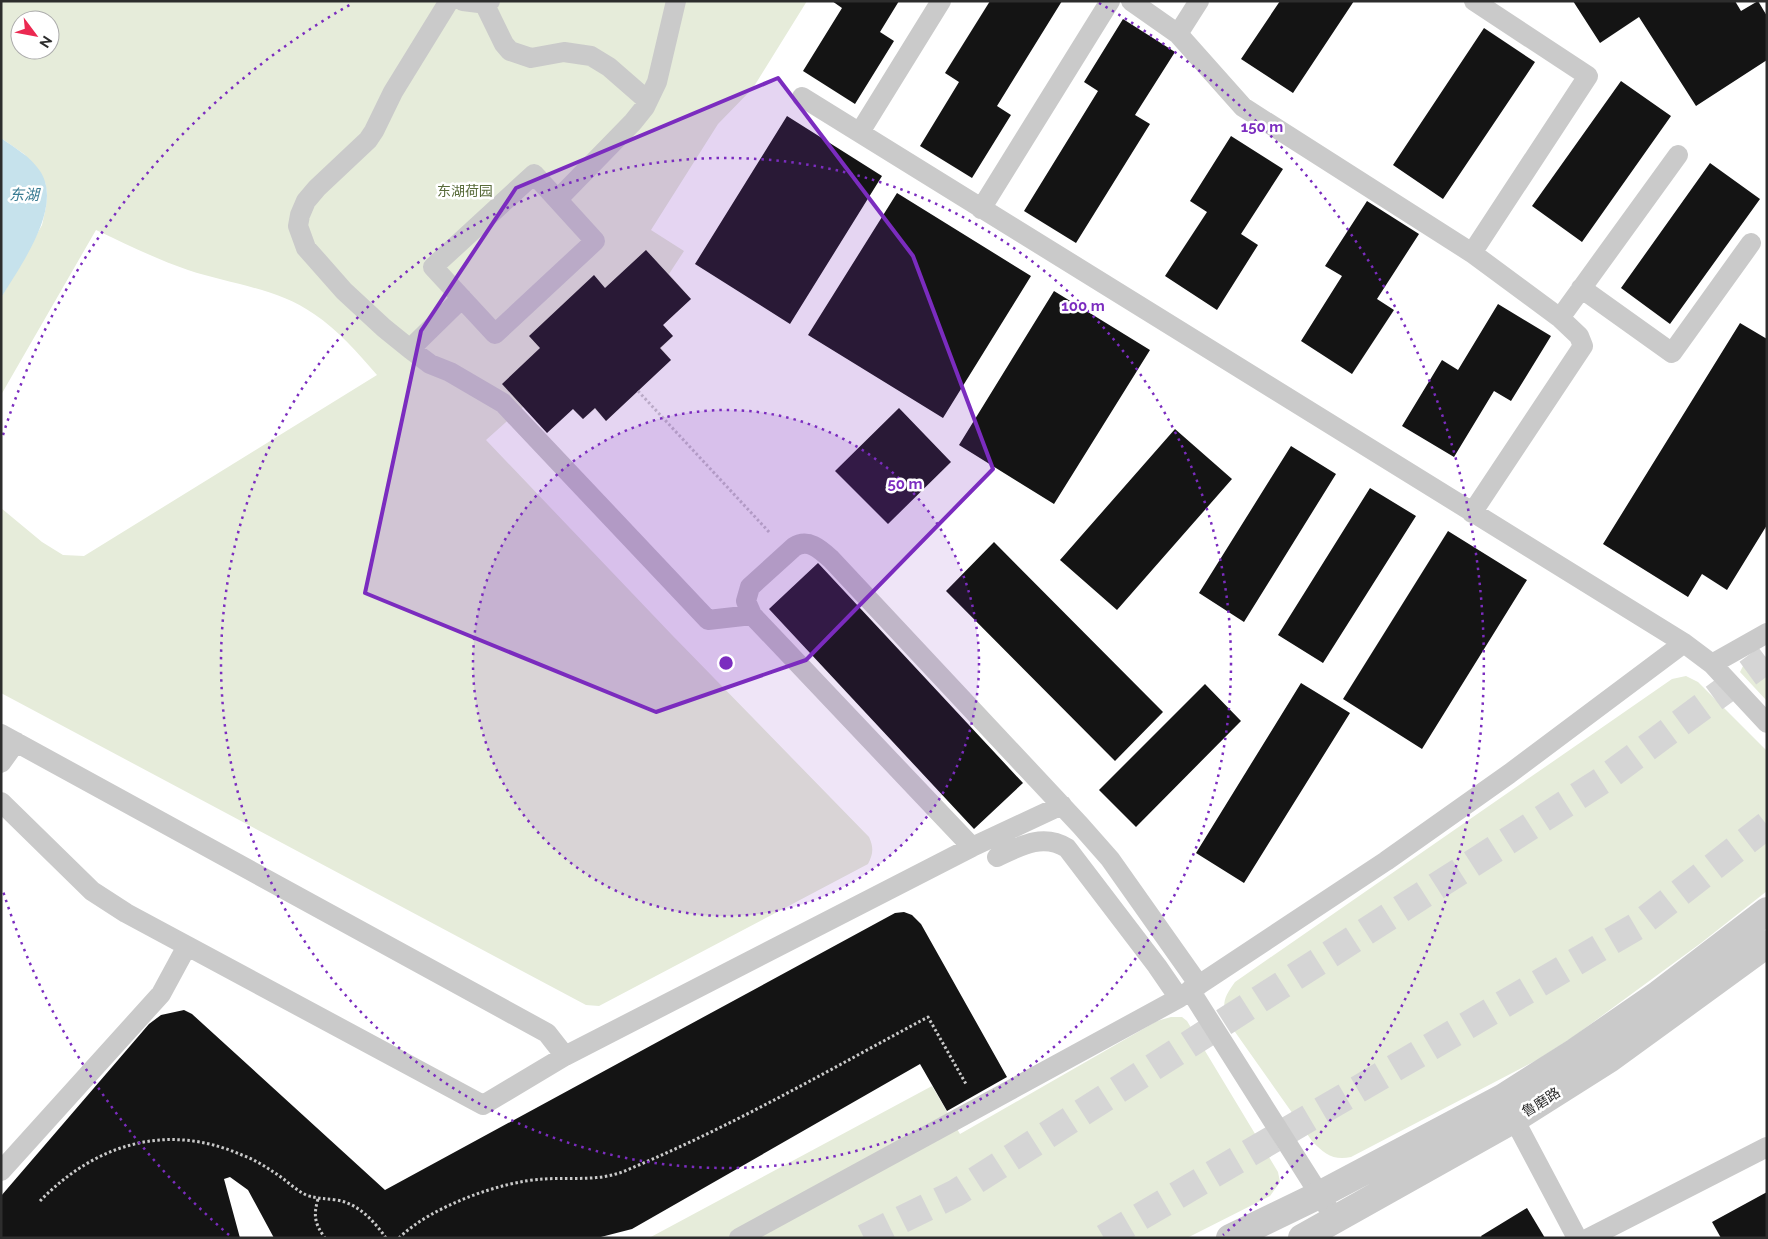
<svg xmlns="http://www.w3.org/2000/svg" width="1768" height="1239" viewBox="0 0 1768 1239" font-family="Raleway,'Noto Sans SC',sans-serif">
<rect width="100%" height="100%" fill="#fff"/>
<path fill="#e6ecda" fill-rule="evenodd" d="M1 1H807L753 88 718 124 651 230 684 251 669 274 691 299 663 325 673 336 661 348 671 360 606 421 595 409 583 419 573 409 523 407 486 440 672 635 869 837C874 848 873 854 868 864L599 1006 586 1005 1 693V508L42 542 63 555 84 556 377 375C358 353 338 330 314 314 277 288 230 284 188 270 156 259 126 244 96 230L1 395V298L42 225 46 207 47 193 45 182 24 154 1 138ZM20 20H50V50H20Z
M1767 656V701L1740 672 1743 666Z
M1686 676 1698 682 1767 751V891L1701 943 1573 1037 1537 1060 1351 1157C1334 1161 1324 1154 1312 1141L1228 1022C1221 1004 1224 997 1235 982L1672 679Z
M1171 1017H1182L1187 1021 1278 1172 1280 1182 1270 1196 1187 1238H649L932 1086 960 1134 1157 1021Z"/>
<path fill="#c6e2ec" d="M1 138C15 148 30 156 40 171 64 207 20 266 1 298Z"/>
<path fill="#141414" d="M832 1H899L880 32 894 41 855 104 803 71 842 8Z
M990 1H1062L997 106 1011 115 972 178 920 146 959 82 945 73Z
M1280 1H1354L1293 93 1241 59Z
M1573 1H1735L1741 11 1758 1 1767 16V60L1696 106 1639 17 1600 43Z
M1123 19 1175 52 1135 115 1150 124 1076 243 1024 211 1098 91 1084 82Z
M1484 28 1535 62 1443 199 1393 165Z
M1621 81 1671 116 1582 242 1532 206Z
M787 116 882 176 790 324 695 264Z
M1231 136 1283 169 1241 234 1258 245 1217 310 1165 276 1207 212 1190 201Z
M1710 163 1760 199 1670 324 1621 288Z
M897 193 1031 276 943 418 808 335Z
M1367 201 1419 234 1377 299 1394 310 1352 374 1301 341 1342 276 1325 266Z
M646 250 691 299 663 325 673 336 660 348 671 360 606 421 595 408 583 419 573 409 547 433 502 384 540 348 529 336 594 275 605 288Z
M1054 291 1150 350 1054 504 959 445Z
M1498 304 1551 336 1511 401 1494 391 1454 457 1402 426 1442 360 1458 370Z
M1740 323 1767 339V525L1727 590 1702 574 1688 597 1603 544Z
M899 408 951 462 888 524 835 471Z
M1175 429 1232 479 1117 610 1060 560Z
M1291 446 1336 474 1244 622 1199 593Z
M1370 488 1416 516 1323 663 1278 635Z
M1448 531 1527 580 1422 749 1343 699Z
M994 542 1163 712 1115 761 946 591Z
M818 563 1023 783 974 829 769 609Z
M1301 683 1350 713 1244 883 1196 853Z
M1205 684 1241 721 1136 827 1099 790Z
M904 912 912 915 921 924 1007 1077 947 1111 920 1064 632 1229 597 1238H274L248 1190 230 1177 224 1179 240 1238H1V1196L149 1024 161 1015 184 1010 192 1014 385 1190 895 913Z
M1767 1192V1238H1721L1712 1222Z
M1527 1208 1545 1238H1482L1481 1236Z"/>
<g fill="none" stroke-linecap="round" stroke-linejoin="round">
<path stroke="#d5d5d5" stroke-width="28" stroke-dasharray="28 14" stroke-linecap="butt" d="M864 1238 956 1193 1603 780 1767 659
M1104 1238 1637 926 1767 825"/>
<path stroke="#cacaca" stroke-width="3" stroke-dasharray="2.5 2.5" stroke-linecap="butt" d="M638 391 770 533
M318 1199C313 1216 315 1224 325 1238
M40 1201C95 1144 167 1122 242 1155 253 1159 263 1165 272 1171 284 1178 294 1189 306 1195 317 1199 325 1198 336 1200 358 1203 374 1221 386 1238
M399 1238C430 1207 501 1181 544 1179 573 1177 600 1182 627 1170 731 1127 829 1070 928 1017L966 1084"/>
<path stroke="#cacaca" stroke-width="20" d="M449 1 393 92 374 131 368 140 317 188 306 201 300 215 298 226 306 248 344 291 384 328 410 349 430 364 450 372 503 403 708 620 752 615
M463 1 479 3 490 1
M1131 1 1178 34 1243 107 1472 253 1560 318 1579 336 1583 346 1472 513
M484 3 504 44 510 51 531 58 564 52 591 56 609 67 648 101
M1178 34 1199 1
M802 97 1684 643 1712 664 1767 723
M860 132 941 1
M534 174 595 241 495 334 433 267Z
M558 199 633 122 645 107 657 82 676 1
M981 209 1110 1
M1472 253 1588 76 1474 1
M1581 288 1672 353 1751 243
M1560 318 1678 155
M410 349 462 298
M1712 664 1767 633
M1 734 547 1033 565 1056
M1 763 16 742
M1 802 92 891 126 913 483 1105 565 1056 972 847 1062 805
M972 847 752 615 746 601 750 587 794 547C808 538 820 549 831 559L1080 825 1110 859 1199 985
M997 857C1020 846 1043 833 1067 848L1157 966 1179 998
M1190 990 1335 1219
M1514 1119 1577 1238
M1 1171 161 994 187 946
M739 1238 1179 998 1386 861 1509 774 1684 643
M1589 1238 1767 1147"/>
<path stroke="#cacaca" stroke-width="28" d="M1230 1238 1319 1195 1504 1097 1575 1052 1656 996 1767 911
M1302 1238 1514 1119 1609 1059 1767 944"/>
</g>
<path fill="#7b2cbf" fill-opacity="0.2" stroke="#7b2cbf" stroke-width="4" stroke-linejoin="round" d="M778 78 913 256 993 469 806 660 656 712 365 593 421 331 516 188Z"/>
<circle cx="726" cy="663" r="253" fill="#7b2cbf" fill-opacity=".12"/>
<g fill="none" stroke="#7b2cbf" stroke-width="2.5" stroke-dasharray="2.5 5">
<circle cx="726" cy="663" r="253"/>
<circle cx="726" cy="663" r="505"/>
<path d="M229 1235A758 758 0 0 1 3 891M3 435A758 758 0 0 1 353 3M1099 3A758 758 0 0 1 1223 1235"/>
</g>
<g text-anchor="middle" stroke-width="5" stroke-linejoin="round" paint-order="stroke">
<g font-size="14" fill="#576a39" stroke="#fff">
<text x="465" y="196">东湖荷园</text>
</g>
<g font-size="14" fill="#2d2d2d" stroke="#fff">
<text transform="translate(1541 1102) rotate(-32)" y="5">鲁磨路</text>
</g>
<g font-size="15" font-style="italic" fill="#397b92" stroke="#fff">
<text x="24" y="200">东湖</text>
</g>
</g>
<circle cx="726" cy="663" r="8" fill="#7b2cbf" stroke="#fff" stroke-width="2.5"/>
<g font-size="15" text-anchor="middle" font-weight="bold" fill="#7b2cbf" stroke="#fff" stroke-width="5" stroke-linejoin="round" paint-order="stroke">
<text x="1262" y="132">150 m</text>
<text x="1083" y="311">100 m</text>
<text x="905" y="489">50 m</text>
</g>
<rect width="1768" height="1239" fill="none" stroke="#2d2d2d" stroke-width="5"/>
<g transform="translate(35 35) rotate(122)"><circle r="24" fill="#ffffff" stroke="#ababab"/>
<path d="M0-4L9 19L0 12L-9 19Z" fill="#eb2951"/>
<text y="-8" font-size="14" font-weight="bold" text-anchor="middle" fill="#2d2d2d">N</text>
</g>
</svg>
